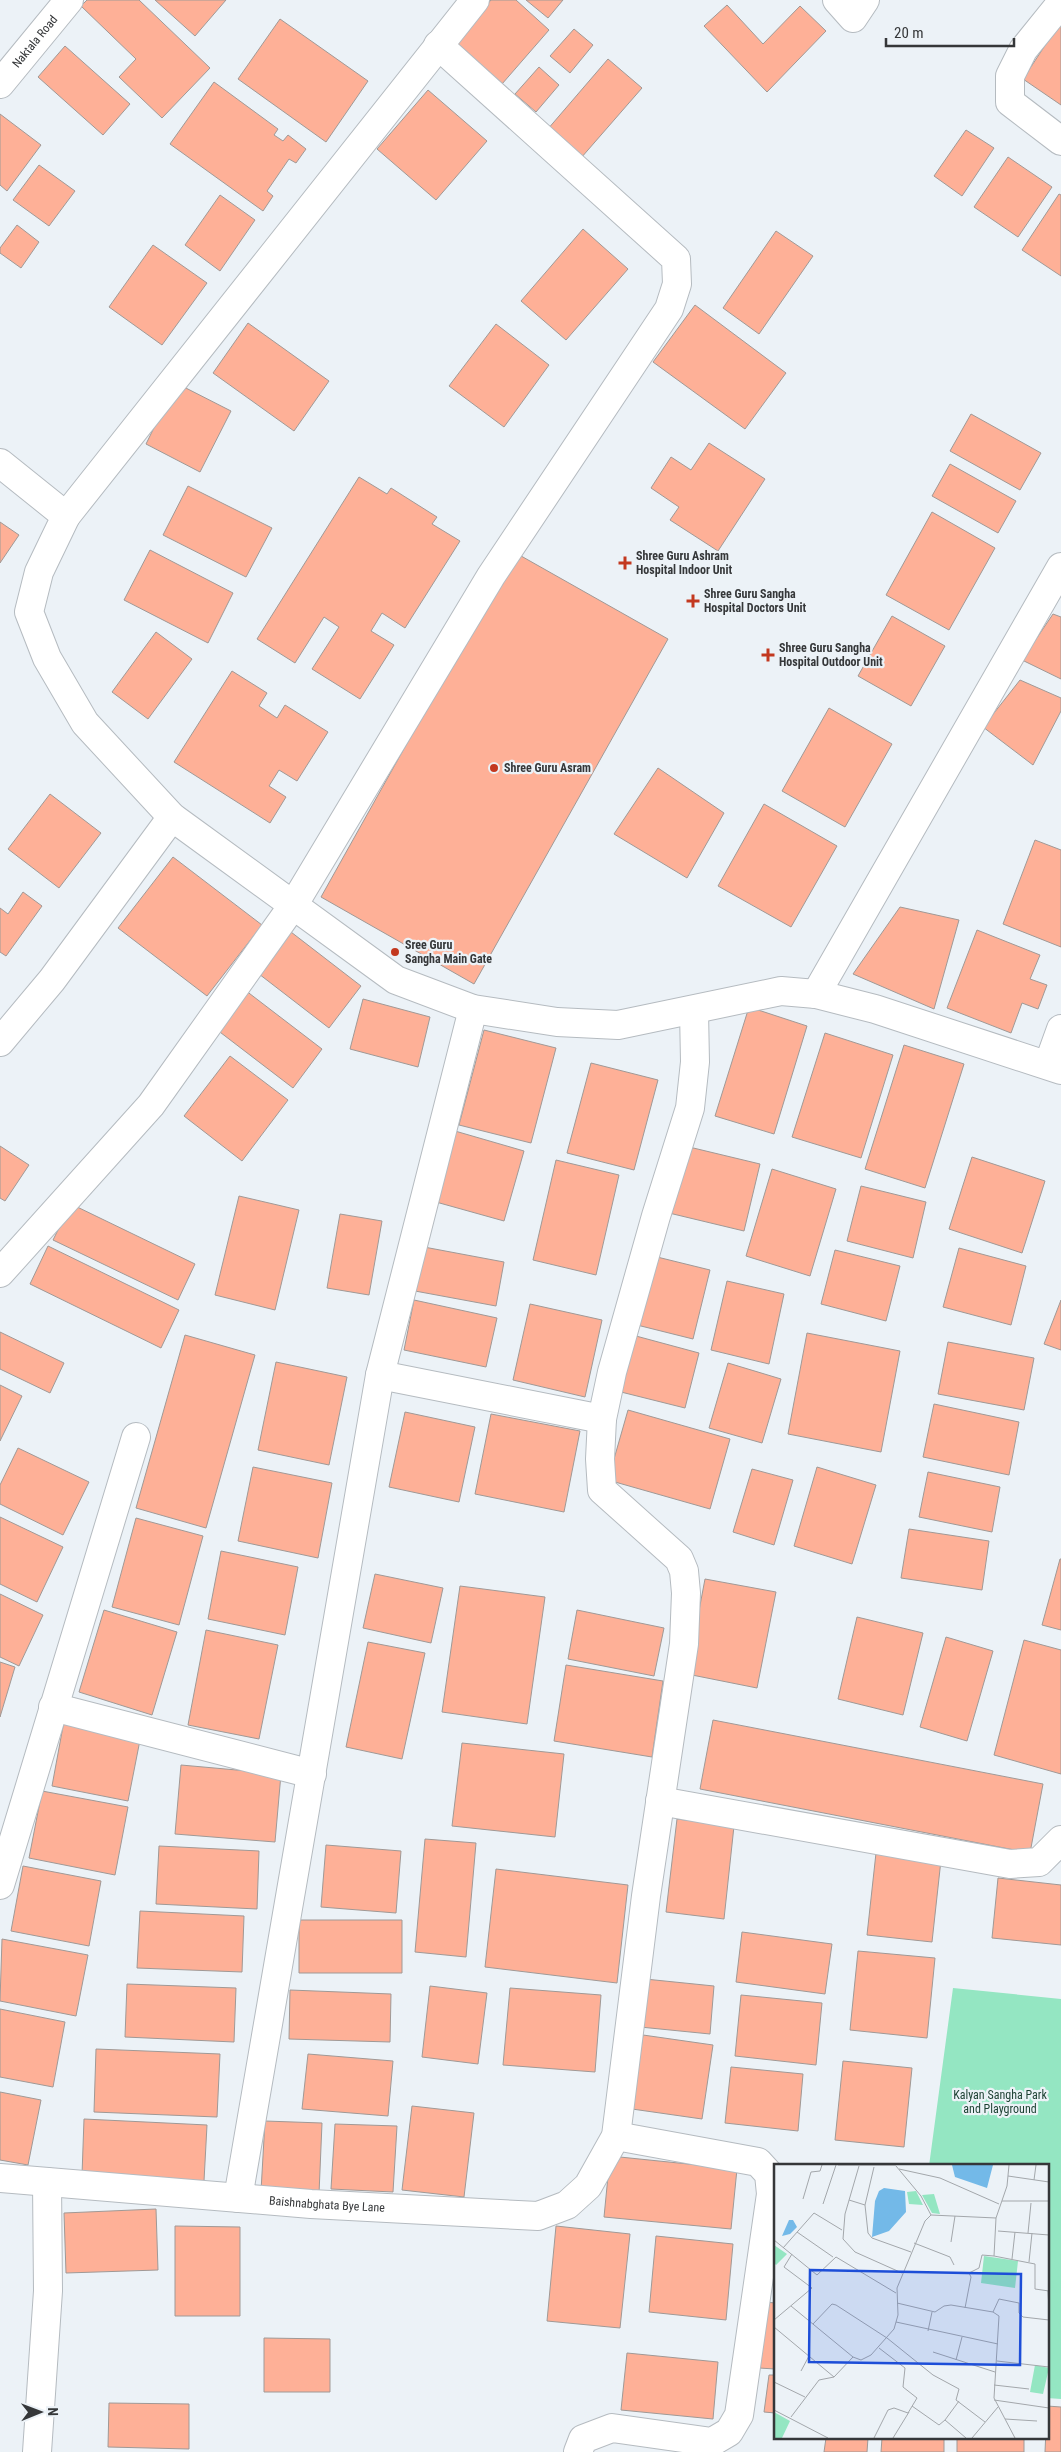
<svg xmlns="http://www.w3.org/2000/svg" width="1061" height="2452" viewBox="0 0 1061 2452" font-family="'Roboto Condensed',sans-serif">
<rect width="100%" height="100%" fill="#ecf2f7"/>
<path fill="#94e6c2" d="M953 1988 1061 1999V2399L1047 2398V2166H929Z"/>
<path fill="#feb097" stroke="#a09996" d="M87 0H139L210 68 162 118 119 77 136 59 81 6Z
M155 0H226L195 36Z
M491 0H516L549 30 502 84 454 42Z
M526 0H563L548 18Z
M727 5 763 44 800 6 826 31 767 92 704 26Z
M280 19 368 81 326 142 238 79Z
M1061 21V105L1023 79Z
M574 29 593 45 570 73 550 56Z
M65 46 130 104 103 135 38 77Z
M608 59 642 88 574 166 541 137Z
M539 67 559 85 536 112 515 94Z
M214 82 278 129 274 135 283 141 288 135 306 149 296 163 289 159 267 191 273 196 263 211 170 144Z
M428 90 487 141 436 200 377 149Z
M0 114 41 145 7 191 0 185Z
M966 130 994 148 962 196 934 176Z
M1008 157 1052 187 1018 237 974 207Z
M39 165 75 191 49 226 13 200Z
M1059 194 1061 195V276L1022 250Z
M220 195 255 220 220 271 185 245Z
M17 225 39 242 21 268 0 253V248Z
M583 229 628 269 566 340 521 301Z
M776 231 813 256 759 334 723 308Z
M153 245 207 283 162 345 109 307Z
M695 305 786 373 745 429 653 362Z
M248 323 329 381 294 431 213 373Z
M496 324 549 365 504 427 449 386Z
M176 383 231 411 200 472 146 444Z
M971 414 1041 453 1020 490 950 451Z
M709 443 765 479 718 551 670 520 679 507 651 488 671 457 691 470Z
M950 464 1016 501 998 533 932 496Z
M359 477 387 494 391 488 437 517 432 524 460 541 405 628 382 613 371 631 394 645 360 699 312 669 339 627 324 617 295 663 257 639Z
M188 486 272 528 246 577 163 535Z
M932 512 995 548 949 630 886 595Z
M0 522 19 535 0 563Z
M150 550 233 593 208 643 124 600Z
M514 552 668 639 474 984 321 897Z
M1053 614 1061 617V679L1022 660Z
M892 616 945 646 911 706 858 676Z
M156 632 192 659 148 719 112 692Z
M232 671 267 693 259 706 277 718 285 705 328 732 297 781 279 770 269 786 286 797 270 823 174 762Z
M1020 680 1061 698V711L1033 765 983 727Z
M829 708 892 744 845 827 782 791Z
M658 768 724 813 687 878 614 834Z
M50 794 101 833 59 888 8 849Z
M764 804 837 846 791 927 718 886Z
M1035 840 1061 850V947L1003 924Z
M173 857 262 925 207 996 118 928Z
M23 892 42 906 6 956 0 952V908L8 914Z
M900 907 959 920 934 1009 853 974Z
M977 930 1040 955 1030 979 1047 985 1038 1009 1022 1003 1011 1033 947 1008Z
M291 932 361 986 329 1028 259 974Z
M241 987 322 1049 293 1088 212 1026Z
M363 999 430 1017 418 1067 350 1049Z
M749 1007 807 1026 774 1134 715 1116Z
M484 1030 556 1048 531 1143 459 1125Z
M825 1033 893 1055 861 1158 792 1137Z
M904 1045 964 1064 925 1188 865 1169Z
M230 1056 288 1100 242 1161 184 1116Z
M591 1063 658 1080 634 1170 567 1153Z
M455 1131 524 1151 504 1221 436 1202Z
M0 1146 29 1165 5 1201 0 1198Z
M685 1146 760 1164 744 1231 669 1213Z
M972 1157 1045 1181 1022 1253 949 1229Z
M556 1160 619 1175 596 1275 533 1260Z
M772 1169 836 1189 810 1276 746 1256Z
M861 1186 926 1202 913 1258 847 1241Z
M239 1196 299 1210 275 1310 215 1295Z
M71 1204 195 1264 178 1300 53 1240Z
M340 1214 382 1221 369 1295 327 1288Z
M48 1246 179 1310 161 1348 30 1284Z
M424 1247 504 1262 496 1306 415 1291Z
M959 1248 1026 1266 1011 1325 943 1307Z
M835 1250 900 1266 886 1321 821 1304Z
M649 1255 710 1270 693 1339 633 1324Z
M727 1281 784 1294 769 1364 711 1350Z
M414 1300 497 1318 486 1367 404 1350Z
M1061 1300V1350L1044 1344Z
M530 1304 602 1320 585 1397 513 1380Z
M0 1332 64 1363 50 1393 0 1369Z
M807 1333 900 1351 881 1452 788 1434Z
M185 1335 255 1355 206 1528 136 1508Z
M636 1336 699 1353 685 1408 621 1392Z
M948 1342 1034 1358 1024 1410 938 1394Z
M276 1362 347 1377 329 1465 258 1450Z
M728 1363 781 1379 762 1443 709 1428Z
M0 1385 22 1396 0 1441Z
M934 1404 1019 1422 1009 1475 923 1457Z
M628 1410 730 1439 710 1509 608 1480Z
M405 1412 475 1427 459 1502 389 1487Z
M491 1414 580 1431 564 1512 475 1494Z
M18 1448 89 1482 63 1535 0 1504V1485Z
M253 1467 332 1483 318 1558 238 1541Z
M817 1467 876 1485 852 1564 794 1546Z
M752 1469 793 1480 774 1545 733 1532Z
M928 1472 1000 1487 992 1532 919 1517Z
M0 1517 63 1547 37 1602 0 1584Z
M136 1518 203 1536 179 1625 112 1607Z
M909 1529 989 1541 982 1590 901 1578Z
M221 1551 298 1567 285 1635 208 1619Z
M1060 1559H1061V1630L1042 1625Z
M375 1574 443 1588 431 1643 363 1628Z
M705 1579 776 1592 757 1688 687 1674Z
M460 1586 545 1597 527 1724 442 1712Z
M0 1594 43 1615 19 1666 0 1657Z
M104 1610 177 1632 152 1715 79 1692Z
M577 1610 664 1628 654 1676 568 1659Z
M857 1617 923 1633 903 1715 838 1699Z
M206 1630 278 1645 259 1739 188 1725Z
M946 1637 993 1651 967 1741 920 1727Z
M1024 1640 1061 1650V1774L994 1755Z
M368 1642 425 1653 402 1759 346 1747Z
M0 1662 15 1667 0 1717Z
M566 1665 663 1681 652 1757 554 1741Z
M713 1720 1043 1784 1030 1853 700 1789Z
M64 1721 141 1735 128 1801 52 1786Z
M462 1743 564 1754 555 1837 452 1826Z
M181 1765 281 1774 275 1842 175 1834Z
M42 1791 128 1807 115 1875 29 1858Z
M677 1819 734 1826 724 1919 666 1912Z
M425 1839 476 1843 466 1957 415 1952Z
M326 1845 401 1851 396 1913 321 1907Z
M159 1846 259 1851 257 1909 156 1904Z
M876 1853 941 1860 932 1942 867 1935Z
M23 1866 101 1881 89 1946 11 1931Z
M496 1869 628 1885 617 1983 485 1967Z
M998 1878 1061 1885V1945L992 1938Z
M140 1911 244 1916 242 1972 137 1968Z
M299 1920H402V1973H299Z
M742 1932 832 1944 825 1994 736 1982Z
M2 1939 88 1955 76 2016 0 2001Z
M858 1951 935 1958 927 2038 850 2030Z
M645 1979 714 1986 710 2034 640 2027Z
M127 1984 236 1988 234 2042 125 2037Z
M430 1986 487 1993 478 2064 422 2057Z
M510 1988 601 1995 595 2072 503 2065Z
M290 1990 391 1994 390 2042 289 2039Z
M741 1995 822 2003 816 2065 735 2056Z
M0 2009 65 2022 53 2087 0 2077Z
M643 2035 713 2045 702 2119 632 2109Z
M96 2049 220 2054 217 2117 94 2112Z
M308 2054 393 2061 388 2116 302 2109Z
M843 2061 912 2068 904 2147 835 2140Z
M731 2067 803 2074 798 2131 725 2123Z
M0 2092 41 2100 28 2165 0 2160Z
M412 2106 474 2113 464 2197 402 2190Z
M84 2119 207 2125 204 2181 82 2175Z
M265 2121 322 2123 319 2194 261 2191Z
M335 2124 397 2126 393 2192 331 2189Z
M610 2156 737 2169 731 2229 604 2217Z
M156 2209 158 2270 66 2273 64 2213Z
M175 2226 240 2227V2316H175Z
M556 2226 630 2234 620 2328 547 2321Z
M656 2236 733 2244 726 2320 649 2312Z
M765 2302 775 2303V2369L759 2368Z
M264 2338 330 2339V2392H264Z
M627 2353 718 2362 713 2419 621 2410Z
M769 2375H775V2413L764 2412Z
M109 2403 189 2404V2449L108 2447Z
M1047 2406 1061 2407V2452H1045Z
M826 2438H868L867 2452H824Z
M882 2438H944V2452H881Z
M957 2438H1024V2452H957Z"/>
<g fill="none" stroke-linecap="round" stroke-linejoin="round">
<g stroke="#b5bbc0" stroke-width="30">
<g id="street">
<path d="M837 0 853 18 865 0"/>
<path d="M1061 3 1023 50 1010 76V102L1061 141"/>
<path id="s1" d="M0 84 69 0"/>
<path d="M0 463 66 516 39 572 29 612 47 658 85 723 172 817 396 980 473 1009 557 1022 618 1025 781 991 816 994 875 1009 1061 1070"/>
<path d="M66 516 475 0"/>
<path d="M816 994 1061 567"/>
<path d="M0 1042 52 980 172 817"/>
<path d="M1048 1065 1061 1029"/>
<path d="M0 1273 151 1105 294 904 491 576 669 309 677 284 676 259 438 45"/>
<path d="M380 1375 602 1419"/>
<path d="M53 1707 312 1774"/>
<path d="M660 1801 1010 1864 1039 1862 1061 1840"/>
<path d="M0 1885 136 1437"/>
<path id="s2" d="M0 2178 311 2204 538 2216 567 2205 588 2186 616 2136 646 1896 684 1644 686 1593 684 1571 679 1559 602 1490 600 1459 602 1419 612 1372 656 1216 690 1108 695 1062 694 1011"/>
<path d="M238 2198 380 1375 473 1009"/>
<path d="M37 2452 48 2291 47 2182"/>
<path d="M578 2452 583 2439 612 2428 712 2442 729 2432 739 2415 771 2194 769 2174 758 2162 616 2136"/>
</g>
</g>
<use href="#street" stroke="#fff" stroke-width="28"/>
</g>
<g fill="#c3381f" stroke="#ecf2f7" stroke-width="2">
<path d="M622.5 555.5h5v5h5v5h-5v5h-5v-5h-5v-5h5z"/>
<path d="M690.5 593.5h5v5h5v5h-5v5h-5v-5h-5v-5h5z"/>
<path d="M765.5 647.5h5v5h5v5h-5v5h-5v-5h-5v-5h5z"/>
<circle cx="494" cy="768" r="5"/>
<circle cx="395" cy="952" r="5"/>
</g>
<g text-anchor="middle" stroke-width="4.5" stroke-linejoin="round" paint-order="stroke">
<g font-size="12" fill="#353739" stroke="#ecf2f7">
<text dy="4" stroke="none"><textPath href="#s1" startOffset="55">Naktala Road</textPath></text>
<text dy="4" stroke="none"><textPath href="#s2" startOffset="328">Baishnabghata Bye Lane</textPath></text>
</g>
<g font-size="12" font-weight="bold" fill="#353739" stroke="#ecf2f7" text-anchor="start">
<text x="636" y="560">Shree Guru Ashram<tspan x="636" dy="14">Hospital Indoor Unit</tspan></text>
<text x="704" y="598">Shree Guru Sangha<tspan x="704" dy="14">Hospital Doctors Unit</tspan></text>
<text x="779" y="652">Shree Guru Sangha<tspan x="779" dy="14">Hospital Outdoor Unit</tspan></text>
<text x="504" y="772">Shree Guru Asram</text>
<text x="405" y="949">Sree Guru<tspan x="405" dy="14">Sangha Main Gate</tspan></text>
</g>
<g font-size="12" fill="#1a3f30" stroke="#ecf2f7">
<text x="1000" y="2099">Kalyan Sangha Park<tspan x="1000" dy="14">and Playground</tspan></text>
</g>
</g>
<g transform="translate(774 2164)">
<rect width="275" height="275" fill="#ecf2f7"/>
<path d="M142 27 149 41 135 40 133 28ZM160 30 166 50 158 49 148 31ZM0 81 13 90 2 101 0 99ZM210 92 244 97 241 124 207 119ZM261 201 275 204 269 230 256 228ZM0 248 16 257 8 274H0Z" fill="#94e6c2"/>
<path d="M178 1H219L213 24 181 13ZM110 24 131 27 132 48 115 67 98 73 101 37 105 27ZM15 56H19L23 63 16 70 8 72Z" fill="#73b9e8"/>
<path fill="none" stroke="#a3a7ab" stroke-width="1" d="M64 1H122M85 2 71 50 69 75 81 88 128 109M122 2 147 32 157 51M100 3 91 41 94 69 98 74 137 88M125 5 166 14 225 40M234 12 275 18M260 16 262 1M29 35 37 8 46 7 48 1M75 36 91 41M228 37H275M49 40 62 1M222 54 220 92 261 100V125L275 127M224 67 275 71M23 68 59 93M254 69 257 39M0 76 43 111 62 93 122 129M177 78 181 52M140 79 176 93 180 101M9 84 40 49 68 66M238 95 241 68M255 98 258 69M274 127 275 145M123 139 161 148 170 142 177 141 219 148 225 152 220 234 241 274M17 142 79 193M191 144 197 113 195 109 205 104 208 91 220 92M219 148 225 135 245 139V149L249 153 275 156M0 156 38 124 10 103 18 90M122 158 224 180M39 160 58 140 62 141 113 174 159 211 185 225 182 236 211 258M0 163 60 213 45 216 17 253M154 167 158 148M159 188 221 208M182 196 188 173M223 197 275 203M27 207 35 192M60 213 79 193 87 196 97 191 120 165 124 151 123 124 151 57 157 51 222 54 233 22 235 1M0 218 31 233M220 221 255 225M220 236 275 244M185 237 171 256 192 274M138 242 165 261 171 256M0 246 54 274M231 255 263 257M100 274 114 246 120 244 134 249 143 234 129 223 131 204 105 184M119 274 135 248M198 274 224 243"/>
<path fill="#1d4ed8" fill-opacity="0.15" stroke="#1d4ed8" stroke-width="2.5" d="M36 106 247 110 246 201 35 198Z"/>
<rect width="275" height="275" fill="none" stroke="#353739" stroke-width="2.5"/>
</g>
<g transform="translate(40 2412) rotate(89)" stroke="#ecf2f7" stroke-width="4" paint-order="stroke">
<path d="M0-4L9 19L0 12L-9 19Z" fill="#353739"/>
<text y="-8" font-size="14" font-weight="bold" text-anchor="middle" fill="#353739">N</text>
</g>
<path d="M886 38v8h128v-8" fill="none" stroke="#353739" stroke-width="2.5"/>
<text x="894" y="38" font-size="15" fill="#353739" stroke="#ecf2f7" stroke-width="4" paint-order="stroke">20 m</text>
</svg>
